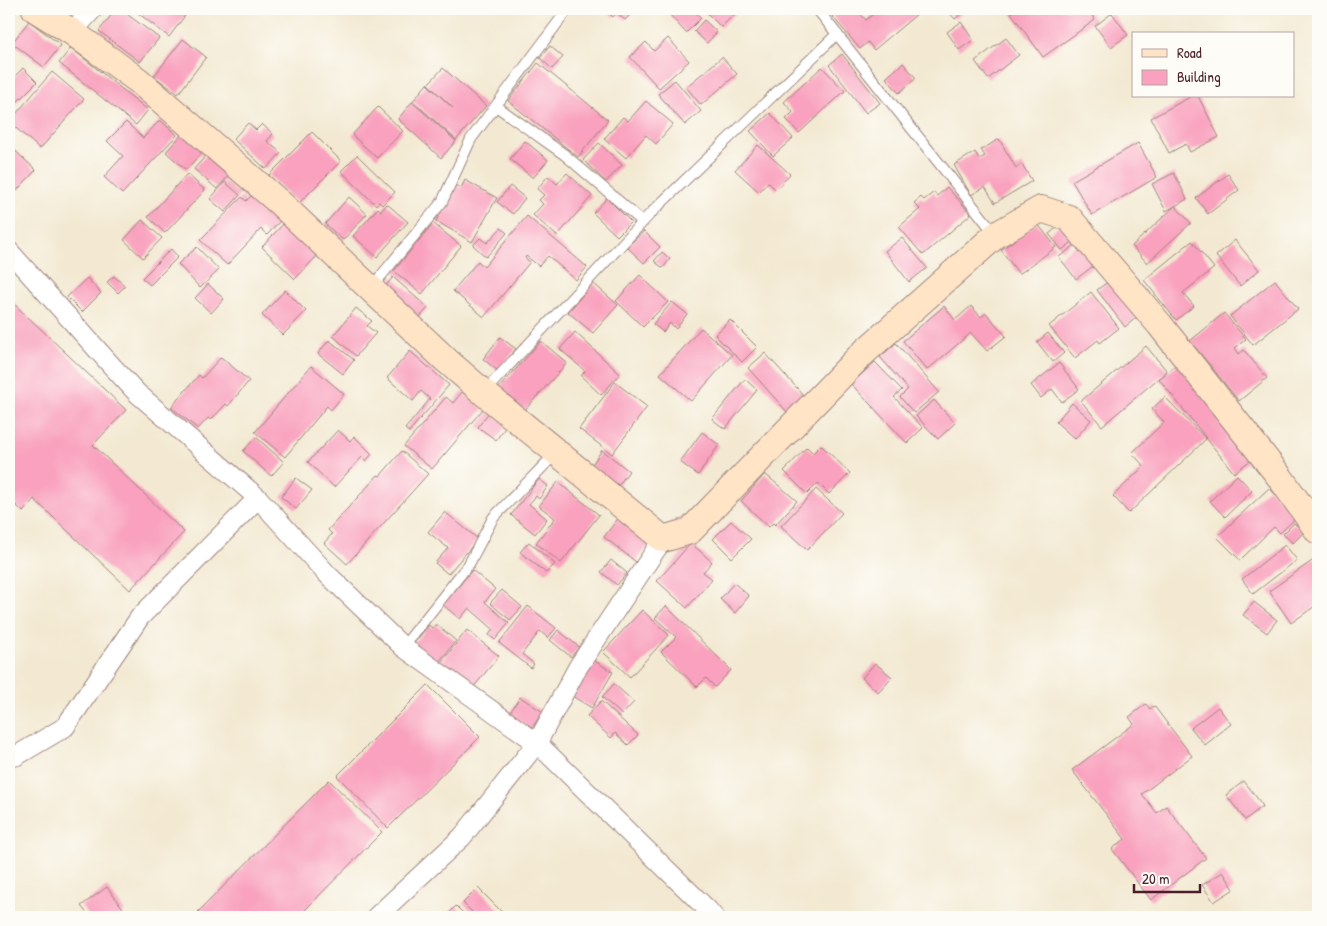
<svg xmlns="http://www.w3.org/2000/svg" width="1327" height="926" viewBox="0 0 1327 926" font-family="'Patrick Hand',sans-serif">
<rect width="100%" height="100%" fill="#fdfcf7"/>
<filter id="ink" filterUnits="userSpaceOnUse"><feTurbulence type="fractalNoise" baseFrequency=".02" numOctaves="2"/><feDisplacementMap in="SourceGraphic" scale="10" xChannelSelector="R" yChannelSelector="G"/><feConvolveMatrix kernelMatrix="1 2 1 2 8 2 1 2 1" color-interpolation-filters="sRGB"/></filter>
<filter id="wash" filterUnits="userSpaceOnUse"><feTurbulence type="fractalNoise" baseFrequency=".0096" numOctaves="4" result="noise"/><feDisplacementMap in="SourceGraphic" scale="20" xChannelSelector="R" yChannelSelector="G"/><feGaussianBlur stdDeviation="1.12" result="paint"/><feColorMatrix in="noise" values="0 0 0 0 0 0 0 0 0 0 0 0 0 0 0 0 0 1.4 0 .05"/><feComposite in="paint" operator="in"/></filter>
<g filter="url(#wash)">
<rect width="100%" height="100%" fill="#f3e9d2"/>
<g id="blocks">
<path fill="#f9a1be" d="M116 9H120L159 38 140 62 99 31Z
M142 9H182L187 13 169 37 138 13Z
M604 9H636L625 20 617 13 613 17Z
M674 9H692L701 18 686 33 669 14Z
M703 9H740L721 27Z
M840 9H856L866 20 879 9H923L874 50 868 42 860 49 832 16Z
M946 9H967L955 19Z
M1017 9H1088L1095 20 1043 57 1011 13Z
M1112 13 1128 35 1111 47 1095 26Z
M704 20 717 32 707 43 694 31Z
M29 21 61 45 44 67 12 43Z
M961 22 973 40 959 50 947 32Z
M668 38 689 61 659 88 630 57 646 42 654 51Z
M1006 38 1019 55 988 79 975 61Z
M183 39 206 57 178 94 154 76Z
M550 46 563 57 552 69 540 58Z
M71 48 148 110 136 125 59 63Z
M842 54 880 103 866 113 829 65Z
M722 57 737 74 701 105 686 87Z
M538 63 608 120 578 157 508 101Z
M903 63 916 78 899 93 886 78Z
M822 67 845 91 799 133 786 119 793 112 784 102Z
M23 68 37 82 9 110V82Z
M443 68 486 106 456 140 413 101 427 84 453 108 428 84Z
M52 72 84 99 40 149 9 122Z
M675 80 701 111 685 125 658 94Z
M1192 96H1198L1219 137 1190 152 1186 144 1169 153 1151 118Z
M646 101 673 124 656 144 646 135 626 158 604 139 623 117 628 121Z
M412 102 456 141 441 158 398 119Z
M378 107 403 131 377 158 352 135Z
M770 113 793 138 773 156 750 131Z
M160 120 177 135 122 194 104 177 123 156 107 141 126 122 143 138Z
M248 123 256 130 262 124 273 134 267 141 281 153 266 169 233 139Z
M312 132 341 161 298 204 269 175Z
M183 133 203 151 186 170 166 152Z
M999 139 1016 168 1022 164 1032 181 995 203 985 187 971 195 954 165 975 152 979 159 985 156 981 150Z
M525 141 548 160 533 178 510 159Z
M599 143 622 165 606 182 583 160Z
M1138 143 1157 177 1092 215 1072 181Z
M9 145 36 170 9 199Z
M758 145 790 174 776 190 768 182 759 192 735 170Z
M209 152 232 172 217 189 194 169Z
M357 155 395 192 382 205 379 202 376 205 341 171Z
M567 173 592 196 557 236 533 215 543 204 539 200 544 195 537 189 548 176 557 184Z
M1174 173 1187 199 1175 206 1191 223 1147 263 1132 246 1175 206 1166 211 1152 184Z
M187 174 205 190 165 233 148 217Z
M1228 174 1239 190 1208 214 1196 198Z
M465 180 497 198 472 242 436 221 456 185 461 188Z
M225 182 240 195 225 212 210 199Z
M510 186 525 198 513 214 497 202Z
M947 187 971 214 923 255 899 227 920 209 914 203 921 197 924 200 934 192 937 196Z
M254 193 281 220 267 235 261 229 227 265 200 240 242 197 246 201Z
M349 197 367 214 343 240 325 224Z
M607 198 631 222 617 236 593 213Z
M387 204 408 222 377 257 353 236 378 208 381 211Z
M527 216 587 267 576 280 548 256 539 266 526 256 525 258 530 262 484 317 453 291 478 261 484 267Z
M142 220 162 238 143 258 124 240Z
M433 223 461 246 422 294 394 271Z
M1037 223 1056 247 1019 274 1001 250Z
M1062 223 1075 240 1062 250 1049 234Z
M283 224 317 256 295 279 262 247Z
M501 228 507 233 486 257 473 245 480 238 487 243Z
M644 231 660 247 644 263 627 247Z
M902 238 927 268 909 282 885 251Z
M1235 240 1259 270 1240 286 1216 256Z
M1192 241 1214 268 1183 293 1194 306 1176 320 1144 280Z
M1079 242 1096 264 1076 279 1059 257Z
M197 247 219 270 200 288 178 264Z
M171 249 178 257 150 285 142 278Z
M662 252 670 259 663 268 654 261Z
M640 275 668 302 643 327 616 301Z
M114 276 125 286 118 293 107 282Z
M393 277 428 308 419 318 385 287Z
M87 278 101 293 82 312 67 297Z
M1110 280 1138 316 1125 327 1097 290Z
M1275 280 1298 309 1253 345 1230 316Z
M593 283 618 305 593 333 568 312Z
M208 284 224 299 211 313 195 298Z
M285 290 306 311 283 335 262 315Z
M1091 292 1119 328 1100 343 1098 340 1075 358 1049 326Z
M9 299 126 410 93 445 184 532 130 590 34 499 23 512 9 498Z
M672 302 687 314 676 329 670 323 663 332 653 324Z
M944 306 955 320 971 306 981 317 986 313 1006 336 987 351 971 333 927 370 903 341Z
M356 308 372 321 367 326 376 333 356 356 333 336Z
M1224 313 1246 339 1235 348 1239 354 1244 350 1267 378 1239 401 1190 341Z
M730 320 757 347 742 362 715 335Z
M701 328 732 355 691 401 660 374Z
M575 332 620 374 601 395 581 376 585 371 560 349Z
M1048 333 1064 353 1053 362 1037 342Z
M500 337 516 349 498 371 483 359Z
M329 340 354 360 343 374 318 354Z
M541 341 567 363 524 411 498 389Z
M896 343 939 392 914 413 900 397 908 389 880 357Z
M1146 346 1167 371 1102 426 1081 401Z
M410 351 449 385 409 432 405 429 430 399 421 391 413 401 387 378Z
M765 353 806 398 789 414 748 368Z
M221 357 249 381 228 406 226 404 211 420 208 418 198 429 171 407 199 375 202 378Z
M875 362 902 390 894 397 923 428 907 443 851 384Z
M1059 363 1079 389 1062 402 1052 389 1041 398 1031 385Z
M1178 364 1252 459 1234 473 1159 379Z
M311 366 344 394 331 410 327 406 285 457 255 432Z
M745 379 757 390 725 429 712 419Z
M615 382 647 407 612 454 579 429Z
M462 392 483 409 432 469 404 446 446 397 453 403Z
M1165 397 1206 439 1129 513 1113 496 1144 466 1132 453 1164 422 1152 409Z
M934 400 955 423 938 439 916 416Z
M1072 403 1091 420 1075 439 1056 422Z
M489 412 507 425 496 440 478 427Z
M338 430 350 441 354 436 372 454 366 461 362 457 334 487 308 462Z
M702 432 719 445 698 475 680 462Z
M256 437 284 462 271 476 243 451Z
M821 445 850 473 829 494 818 483 807 494 784 471 807 447 813 453Z
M602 450 629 471 618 486 591 466Z
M402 451 428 474 347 564 324 543 332 534 328 530 378 475 380 476Z
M765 474 797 501 775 525 773 523 769 527 741 501Z
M1237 475 1252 491 1225 517 1210 501Z
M296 478 312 490 296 509 281 497Z
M539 479 548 486 539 499 536 496 529 504 547 519 535 534 511 515Z
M558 482 599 515 561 563 536 543 555 518 539 506Z
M1269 488 1297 517 1280 533 1274 527 1240 560 1217 537Z
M816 489 842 513 807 550 781 526Z
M445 512 478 539 448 574 435 563 448 548 428 532Z
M619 517 651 542 636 562 604 537Z
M731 521 751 539 732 558 713 539Z
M1294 523 1304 532 1293 543 1283 534Z
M529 542 555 564 546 573 520 552Z
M691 543 712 562 703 572 712 579 687 608 657 581Z
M1285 545 1297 560 1253 594 1242 579Z
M1315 559 1318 564V604L1291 623 1269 591Z
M611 560 627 573 617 585 601 572Z
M472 570 495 589 485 602 509 623 495 640 489 635 493 629 469 608 460 619 443 605Z
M734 583 749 596 735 613 720 599Z
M502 590 522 607 510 620 490 603Z
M1254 602 1277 620 1267 633 1243 615Z
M528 606 556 628 548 638 540 631 522 654 534 664 531 668 499 643Z
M666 606 731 670 715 687 706 678 697 687 661 652 676 637 655 618Z
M642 610 669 635 630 677 603 652Z
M436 624 456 641 438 663 414 643 429 625 432 628Z
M467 630 499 656 472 689 440 664Z
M558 630 579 647 571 657 550 640Z
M593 660 613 672 592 708 572 696Z
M875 663 892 677 878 692 862 678Z
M614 684 634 702 622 715 602 697Z
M428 685 480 737 388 828 337 776Z
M520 697 543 712 531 729 509 714Z
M601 701 638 735 628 745 615 733 611 738 587 716Z
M1146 704 1150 709 1154 706 1192 756 1142 794 1157 813 1166 806 1206 858 1151 900 1112 849 1125 839 1072 770 1134 724 1129 717Z
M1218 707 1231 724 1205 745 1191 728Z
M329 780 382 832 298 917H203L198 912Z
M1244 781 1263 806 1245 820 1226 795Z
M1223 872 1234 889 1214 902 1202 885Z
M107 887 125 911 117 917H90L81 906Z
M478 888 507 917H477L463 903Z
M456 906 467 917H445Z"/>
</g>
</g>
<g filter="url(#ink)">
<use href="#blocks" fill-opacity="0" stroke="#9e847e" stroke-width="1"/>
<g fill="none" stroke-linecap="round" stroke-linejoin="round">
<g stroke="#9e847e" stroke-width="12">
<path id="lane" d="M817 9 996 235
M496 106 565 155 643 222
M371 288 442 202 471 139 568 9
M484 392 651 213 837 34
M403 647 469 564 493 518 556 453"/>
</g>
<g stroke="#9e847e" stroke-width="21">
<path id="street" d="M72 32 93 9
M9 251 111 365 137 393 258 498 327 574 403 647 537 743 708 910 714 917
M16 756 65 727 140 617 258 498
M376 917 462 837 537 743 578 667 663 539"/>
</g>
<g stroke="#9e847e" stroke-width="28">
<path id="secondary" d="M35 9 72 32 139 81 280 203 446 360 484 393 663 539 690 531 861 355 996 235 1041 209 1069 218 1160 325 1279 476 1318 531"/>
</g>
<use href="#lane" stroke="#fff" stroke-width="10"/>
<use href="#street" stroke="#fff" stroke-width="19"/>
<use href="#secondary" stroke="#ffe4c6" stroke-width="26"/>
</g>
</g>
<rect width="1327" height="926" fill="none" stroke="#fdfcf7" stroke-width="30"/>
<rect x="1132" y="32" width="162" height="65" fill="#fdfcf7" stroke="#b5a4a5"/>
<rect x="1142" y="49" width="25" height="8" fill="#ffe4c6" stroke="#b5a4a5"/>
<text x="1177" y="58" font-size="15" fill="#4a1f2b">Road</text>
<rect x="1142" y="70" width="25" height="15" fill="#f9a1be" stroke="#b5a4a5"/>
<text x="1177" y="82" font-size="15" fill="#4a1f2b">Building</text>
<path d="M1134 884v8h66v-8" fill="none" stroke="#4a1f2b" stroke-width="2.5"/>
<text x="1142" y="884" font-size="15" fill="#4a1f2b" stroke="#fdfcf7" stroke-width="4" paint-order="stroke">20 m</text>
</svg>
